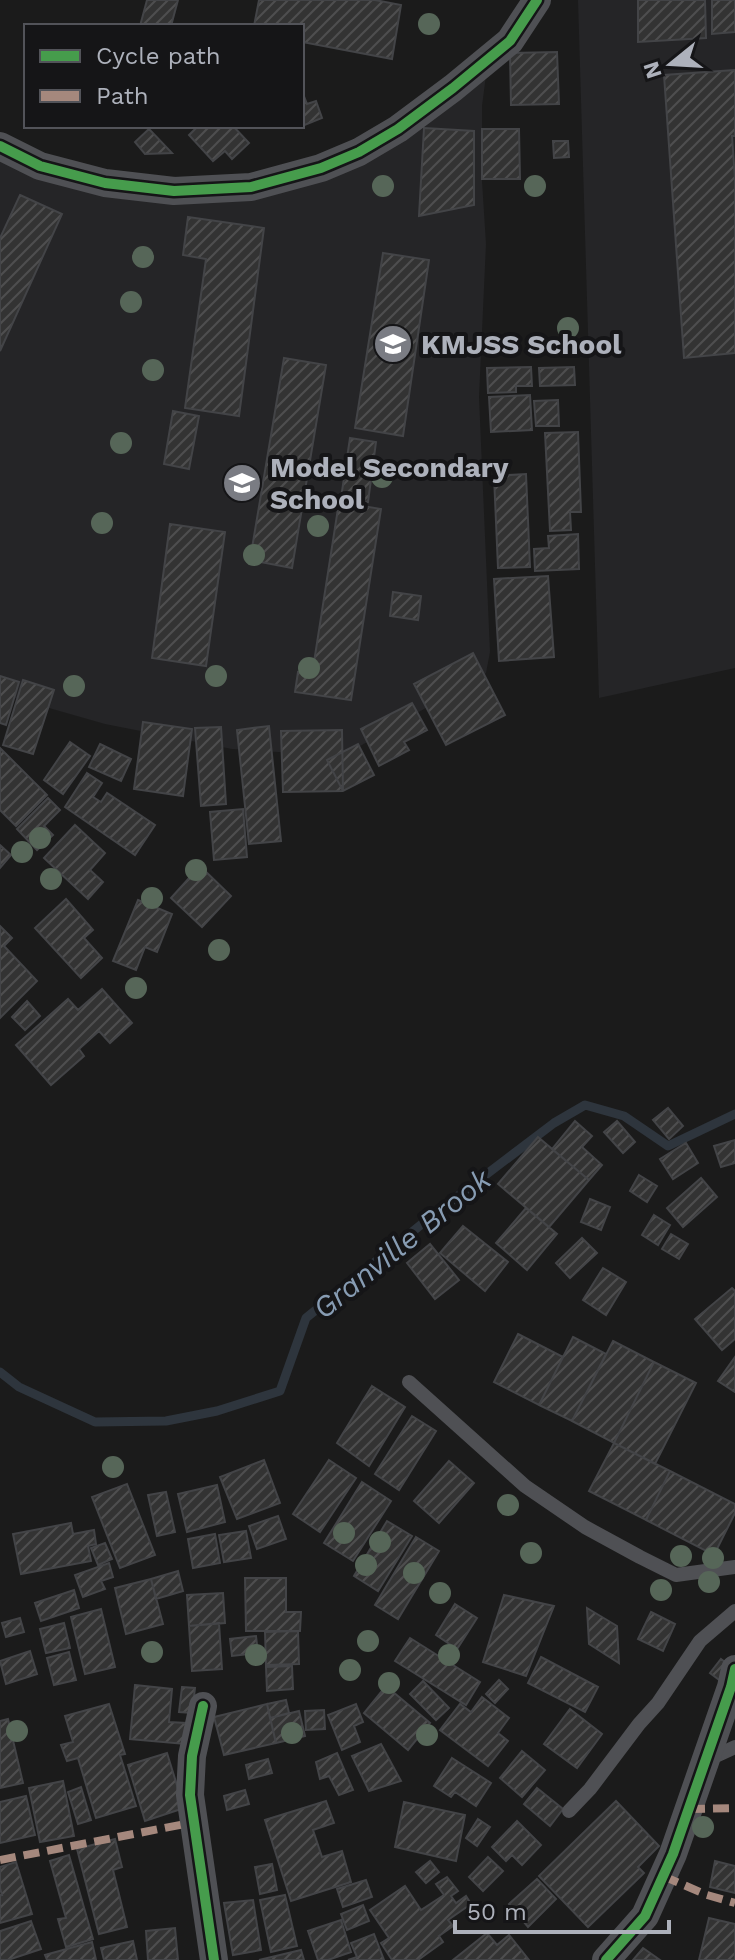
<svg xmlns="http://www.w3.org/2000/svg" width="735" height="1960" viewBox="0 0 735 1960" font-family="'Work Sans',sans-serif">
<defs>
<pattern id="building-hatch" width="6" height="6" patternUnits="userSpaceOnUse" patternTransform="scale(2)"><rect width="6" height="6" fill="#333"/><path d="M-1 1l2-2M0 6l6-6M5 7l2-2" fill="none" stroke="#4e4e4f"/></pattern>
</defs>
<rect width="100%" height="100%" fill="#1b1b1b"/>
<path fill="#252527" d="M578 0H735V668L599 698Z
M488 60 482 106V181L486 244 479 397 490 652 486 673 343 756 232 749 105 724 0 694V153L101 196 305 173Z"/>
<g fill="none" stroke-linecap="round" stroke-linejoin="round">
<path stroke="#2e353d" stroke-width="9" d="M0 1372 19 1387 95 1422 166 1421 217 1411 280 1391 306 1318 433 1215 554 1123 585 1105 624 1116 668 1146 735 1114"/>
</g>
<path fill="url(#building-hatch)" stroke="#434447" stroke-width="2" d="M147 0H178L171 26H140Z
M259 0H375L401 5 392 59 302 42V26H254Z
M638 0H705L706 38 638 42Z
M712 0H735V32L712 34Z
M557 52 559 104 511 105 510 53Z
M735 70V136H732L735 179V353L684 358 664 75Z
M302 91 307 104 316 101 322 118 302 126Z
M198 126H233L249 143 232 159 225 151 213 161 189 135Z
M424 128 474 131V205L419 216Z
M149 129 172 153 145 154 135 142Z
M482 129H519L520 179H482Z
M553 141H568L569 157 554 158Z
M20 195 62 214 0 351V238Z
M188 217 264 228 239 416 185 408 206 259 183 255Z
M383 253 429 260 403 436 355 428Z
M284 358 326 365 292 568 250 560Z
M531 367 532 386H516V392L488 393 487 368Z
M574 367 575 385 540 386 539 368Z
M530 395 532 430 491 432 489 397Z
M558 400 559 426H536L534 401Z
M173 411 199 416 189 469 164 464Z
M578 432 581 512H570L571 530 550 531 545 433Z
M350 438 376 442 368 502 341 498Z
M526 474 530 567 498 568 494 476Z
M339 502 381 509 351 700 295 692 298 672 312 675Z
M170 524 225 532 206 666 152 658Z
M578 534 579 569 535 571 534 549 549 548 548 536Z
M548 576 554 657 499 661 494 579Z
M393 592 421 596 418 620 390 616Z
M473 653 505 715 446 745 414 684Z
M0 676 19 682 6 725 0 723Z
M23 680 54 690 33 754 3 745Z
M412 703 427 730 404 742 409 750 379 766 361 729Z
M143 722 192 729 183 796 134 789Z
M269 726 281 841 249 844 237 730Z
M221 727 226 804 201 806 195 728Z
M342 730 343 791 283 792 281 731Z
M70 742 90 756 63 794 44 780Z
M100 744 131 759 121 781 89 767Z
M358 744 374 775 343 791 327 760Z
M0 748 47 795 16 826 0 810Z
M87 773 102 783 93 797 101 802 107 793 155 825 135 855 65 807Z
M48 798 60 810 44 826 53 835 37 850 17 829Z
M243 809 247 857 214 860 210 812Z
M75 825 105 853 90 870 103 882 88 899 44 858Z
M0 845 11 855 0 868Z
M200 866 231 896 202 927 171 898Z
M66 899 93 930 84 938 102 958 81 978 35 928Z
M138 900 172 914 157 952 145 947 136 970 113 961Z
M0 926 12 938 4 946 37 981 0 1018Z
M102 989 132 1023 110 1043 99 1031 79 1049 84 1056 51 1085 16 1045 68 999 78 1010Z
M27 1001 40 1016 25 1030 12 1017Z
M668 1108 683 1126 669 1139 653 1120Z
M575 1121 592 1136 582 1147 602 1165 589 1180 552 1149Z
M617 1121 635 1142 623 1153 604 1132Z
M538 1137 589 1180 549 1227 498 1184Z
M735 1140V1163L721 1167 714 1146Z
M686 1143 698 1163 673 1179 660 1159Z
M639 1175 657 1186 647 1202 630 1191Z
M701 1178 717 1197 683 1227 667 1208Z
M590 1199 610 1207 601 1230 581 1222Z
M526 1208 557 1234 527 1270 496 1243Z
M654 1215 670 1225 658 1245 642 1235Z
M463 1226 508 1262 485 1291 440 1253Z
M671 1234 688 1244 679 1259 662 1249Z
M582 1238 597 1253 570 1278 556 1263Z
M430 1244 459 1280 435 1299 407 1263Z
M603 1268 626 1282 606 1315 583 1300Z
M732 1288 735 1291V1339L722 1350 695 1319Z
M518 1334 563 1357 539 1405 494 1382Z
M573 1337 606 1354 572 1421 539 1405Z
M613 1341 654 1362 614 1443 572 1421Z
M735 1357V1392L718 1381Z
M654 1362 696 1383 655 1464 614 1443Z
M372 1386 405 1407 369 1466 337 1443Z
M412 1416 436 1431 399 1490 375 1474Z
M614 1443 670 1471 646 1520 589 1491Z
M264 1460 280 1503 237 1519 220 1477Z
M329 1460 356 1478 320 1532 293 1514Z
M449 1461 474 1483 439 1523 414 1501Z
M670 1471 735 1504V1513L714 1555 646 1520Z
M362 1482 391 1501 353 1561 324 1543Z
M127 1484 155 1555 120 1568 92 1497Z
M217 1485 225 1522 187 1532 178 1494Z
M166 1492 175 1532 157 1536 148 1495Z
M278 1516 286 1539 257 1549 249 1526Z
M387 1521 412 1536 378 1591 354 1576Z
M71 1523 73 1534 94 1530 96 1544 88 1546 91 1561 21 1574 13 1534Z
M246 1531 251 1558 224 1562 219 1535Z
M215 1534 220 1563 193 1568 188 1539Z
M416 1537 439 1551 398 1619 375 1605Z
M105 1543 112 1559 98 1565 91 1548Z
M109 1563 113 1577 101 1581 105 1589 83 1597 75 1575Z
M178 1571 183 1591 156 1599 151 1579Z
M245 1578H286V1612H301L300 1631H246Z
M151 1579 163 1624 126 1634 115 1588Z
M74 1590 79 1608 41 1621 35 1603Z
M223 1593 225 1623 189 1626 187 1595Z
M504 1595 554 1606 526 1676 483 1662Z
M455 1604 477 1618 457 1649 436 1635Z
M587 1608 617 1626 619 1663 589 1644Z
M101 1609 115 1667 85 1674 71 1617Z
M651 1612 675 1624 663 1651 638 1639Z
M20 1618 24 1632 6 1637 2 1623Z
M64 1623 70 1648 46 1653 40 1629Z
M219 1623 222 1669 192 1671 189 1626Z
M298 1631 299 1664 266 1665 265 1632Z
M256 1636 258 1653 232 1656 230 1639Z
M410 1638 480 1682 466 1705 395 1661Z
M30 1651 37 1674 6 1684 0 1661Z
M69 1652 76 1680 54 1685 47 1658Z
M541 1657 598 1687 585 1712 528 1683Z
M721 1659 733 1668 722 1682 710 1673Z
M292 1666 293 1689 267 1691 266 1667Z
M499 1680 508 1689 495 1703 486 1694Z
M423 1681 449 1708 436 1720 410 1694Z
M135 1685 172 1689 169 1722 186 1723 185 1744 130 1739Z
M386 1686 430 1723 408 1750 364 1713Z
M182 1687 195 1688 192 1713 179 1712Z
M482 1697 509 1718 498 1733 508 1741 488 1766 440 1730 460 1704 471 1712Z
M286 1700 289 1713 270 1718 267 1704Z
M109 1704 125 1754 120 1755 136 1806 96 1818 78 1758 67 1761 61 1745 73 1742 65 1716Z
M267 1704 276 1743 224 1755 214 1717Z
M356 1704 363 1722 354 1726 360 1742 342 1750 328 1715Z
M570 1709 602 1734 577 1768 544 1744Z
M324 1710 325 1729 306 1730 305 1711Z
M299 1711 305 1736 276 1743 270 1718Z
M8 1719 23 1783 0 1788V1721Z
M381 1744 401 1781 369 1791 352 1756Z
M522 1751 545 1770 522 1797 500 1778Z
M167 1753 184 1808 145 1821 128 1765Z
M337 1753 353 1790 339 1795 329 1776 320 1779 316 1762Z
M452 1758 491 1783 476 1806 455 1792 451 1797 434 1786Z
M268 1759 272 1773 249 1779 246 1765Z
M63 1781 74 1836 40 1842 29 1788Z
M81 1787 91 1820 78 1824 68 1792Z
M537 1788 563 1809 550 1826 524 1804Z
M245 1790 249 1804 227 1810 224 1796Z
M26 1796 35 1835 0 1843V1802Z
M326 1801 334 1823 313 1830 322 1857 342 1851 351 1882 291 1901 265 1820Z
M616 1801 659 1846 638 1867 644 1873 588 1927 539 1876Z
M404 1802 465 1815 456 1861 395 1847Z
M478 1819 490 1827 477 1846 466 1838Z
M517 1821 541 1845 522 1865 512 1855 506 1861 492 1847Z
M115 1839 122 1867 113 1870 127 1927 99 1934 77 1849Z
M69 1855 93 1939 66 1947 58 1919 66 1918 50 1861Z
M488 1857 503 1871 483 1891 469 1877Z
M430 1861 439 1872 426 1883 416 1872Z
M715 1861 735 1866V1893L710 1887Z
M16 1862 32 1914 0 1923V1895H2L0 1888V1867Z
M272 1864 277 1890 260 1894 255 1867Z
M447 1877 458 1891 451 1896 456 1903 466 1896 471 1904 448 1920 453 1926 439 1936 443 1942 418 1960H392L381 1943 389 1938 370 1910 405 1886 421 1910 444 1895 436 1884Z
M537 1879 556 1899 528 1927 509 1904Z
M366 1880 372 1897 343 1907 337 1889Z
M285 1895 297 1946 271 1952 260 1900Z
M253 1900 261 1950 233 1955 224 1903Z
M363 1905 369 1921 347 1930 341 1914Z
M709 1918 735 1924V1960H699Z
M341 1920 351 1952 328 1960H318L308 1931Z
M31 1921 41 1949 8 1960H0V1931Z
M175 1928 178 1960H148L146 1931Z
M487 1933 497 1945 509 1935 529 1960H453Z
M374 1934 384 1960H348L357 1957 351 1943Z
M133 1941 137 1960H104L101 1948Z
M92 1942 96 1960H47L45 1955Z
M643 1948 660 1960H633Z
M301 1950 304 1960H259Z"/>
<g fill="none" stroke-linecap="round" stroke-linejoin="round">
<path stroke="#4f5054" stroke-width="14" d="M409 1382 525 1486 585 1527 640 1557 676 1575 735 1567
M705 1761 735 1747
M569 1811 590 1789 639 1724 658 1703 700 1641 735 1611"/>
<path stroke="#4f5054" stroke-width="28" d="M0 146 40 166 105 183 174 191 251 187 321 168 359 152 398 129 453 88 510 41 537 0
M203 1706 192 1756 190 1795 214 1960
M606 1960 645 1916 673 1854 731 1687 735 1669"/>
<path stroke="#a5887d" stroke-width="8" stroke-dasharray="16 8" stroke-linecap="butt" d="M689 1809 735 1808
M0 1860 195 1822
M663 1876 707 1895 735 1903"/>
<g stroke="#151517" stroke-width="15">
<path id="cycleway" d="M0 146 40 166 105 183 174 191 251 187 321 168 359 152 398 129 453 88 510 41 537 0
M203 1706 192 1756 190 1795 214 1960
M606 1960 645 1916 673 1854 731 1687 735 1669"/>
</g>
<use href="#cycleway" stroke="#469c4c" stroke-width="10"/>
</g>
<g fill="#566658">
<circle cx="429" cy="24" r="11"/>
<circle cx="383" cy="186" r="11"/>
<circle cx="535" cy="186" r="11"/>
<circle cx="143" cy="257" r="11"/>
<circle cx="131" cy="302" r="11"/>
<circle cx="568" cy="328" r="11"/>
<circle cx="153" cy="370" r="11"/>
<circle cx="121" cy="443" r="11"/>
<circle cx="382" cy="477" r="11"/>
<circle cx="102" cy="523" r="11"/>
<circle cx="318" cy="526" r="11"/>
<circle cx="254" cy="555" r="11"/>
<circle cx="309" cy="668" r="11"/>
<circle cx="216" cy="676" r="11"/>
<circle cx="74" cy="686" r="11"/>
<circle cx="40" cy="838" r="11"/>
<circle cx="22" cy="852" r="11"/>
<circle cx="196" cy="870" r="11"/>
<circle cx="51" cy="879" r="11"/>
<circle cx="152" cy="898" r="11"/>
<circle cx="219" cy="950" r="11"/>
<circle cx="136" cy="988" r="11"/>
<circle cx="113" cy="1467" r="11"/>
<circle cx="508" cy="1505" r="11"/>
<circle cx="344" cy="1533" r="11"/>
<circle cx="380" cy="1542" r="11"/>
<circle cx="531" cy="1553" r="11"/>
<circle cx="681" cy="1556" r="11"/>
<circle cx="713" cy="1558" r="11"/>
<circle cx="366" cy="1565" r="11"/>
<circle cx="414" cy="1573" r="11"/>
<circle cx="709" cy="1582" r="11"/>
<circle cx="661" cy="1590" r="11"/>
<circle cx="440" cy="1593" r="11"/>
<circle cx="368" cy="1641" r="11"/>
<circle cx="152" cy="1652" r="11"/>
<circle cx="256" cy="1655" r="11"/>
<circle cx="449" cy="1655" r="11"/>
<circle cx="350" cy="1670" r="11"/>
<circle cx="389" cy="1683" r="11"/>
<circle cx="17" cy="1731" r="11"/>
<circle cx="292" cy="1733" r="11"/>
<circle cx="427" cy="1735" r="11"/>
<circle cx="703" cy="1827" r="11"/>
</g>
<defs>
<g id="school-disc" transform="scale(2)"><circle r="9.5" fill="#7a7c83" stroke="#151517"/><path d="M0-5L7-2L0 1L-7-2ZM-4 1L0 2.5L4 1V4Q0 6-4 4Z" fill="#fff"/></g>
</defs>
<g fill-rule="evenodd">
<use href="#school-disc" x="393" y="344"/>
<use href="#school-disc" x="242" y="483"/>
</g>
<g text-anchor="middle" stroke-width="8" stroke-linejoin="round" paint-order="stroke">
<g font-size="28" font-weight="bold" fill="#adb1bb" stroke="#151517" text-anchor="start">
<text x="421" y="354">KMJSS School</text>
<text x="270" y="477">Model Secondary<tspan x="270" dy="32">School</tspan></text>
</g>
<g font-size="30" font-style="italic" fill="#879cb3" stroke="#151517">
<text transform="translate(402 1244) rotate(-39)" y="10">Granville Brook</text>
</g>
</g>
<rect x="24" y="24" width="280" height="104" fill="#151517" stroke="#525359" stroke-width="2"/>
<rect x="40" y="50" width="40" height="12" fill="#469c4c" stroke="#525359" stroke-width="2"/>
<text x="96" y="64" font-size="24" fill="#adb1bb">Cycle path</text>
<rect x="40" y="90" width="40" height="12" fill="#a5887d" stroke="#525359" stroke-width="2"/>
<text x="96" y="104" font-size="24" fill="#adb1bb">Path</text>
<g transform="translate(671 64) rotate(252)" stroke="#151517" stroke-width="6" paint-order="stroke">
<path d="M0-6L14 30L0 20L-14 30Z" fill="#adb1bb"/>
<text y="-12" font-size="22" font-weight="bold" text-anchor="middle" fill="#adb1bb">N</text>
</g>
<path d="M455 1920v12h214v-12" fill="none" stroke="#adb1bb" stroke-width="4"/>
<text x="467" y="1920" font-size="24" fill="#adb1bb" stroke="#151517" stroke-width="6" paint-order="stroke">50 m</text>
</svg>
